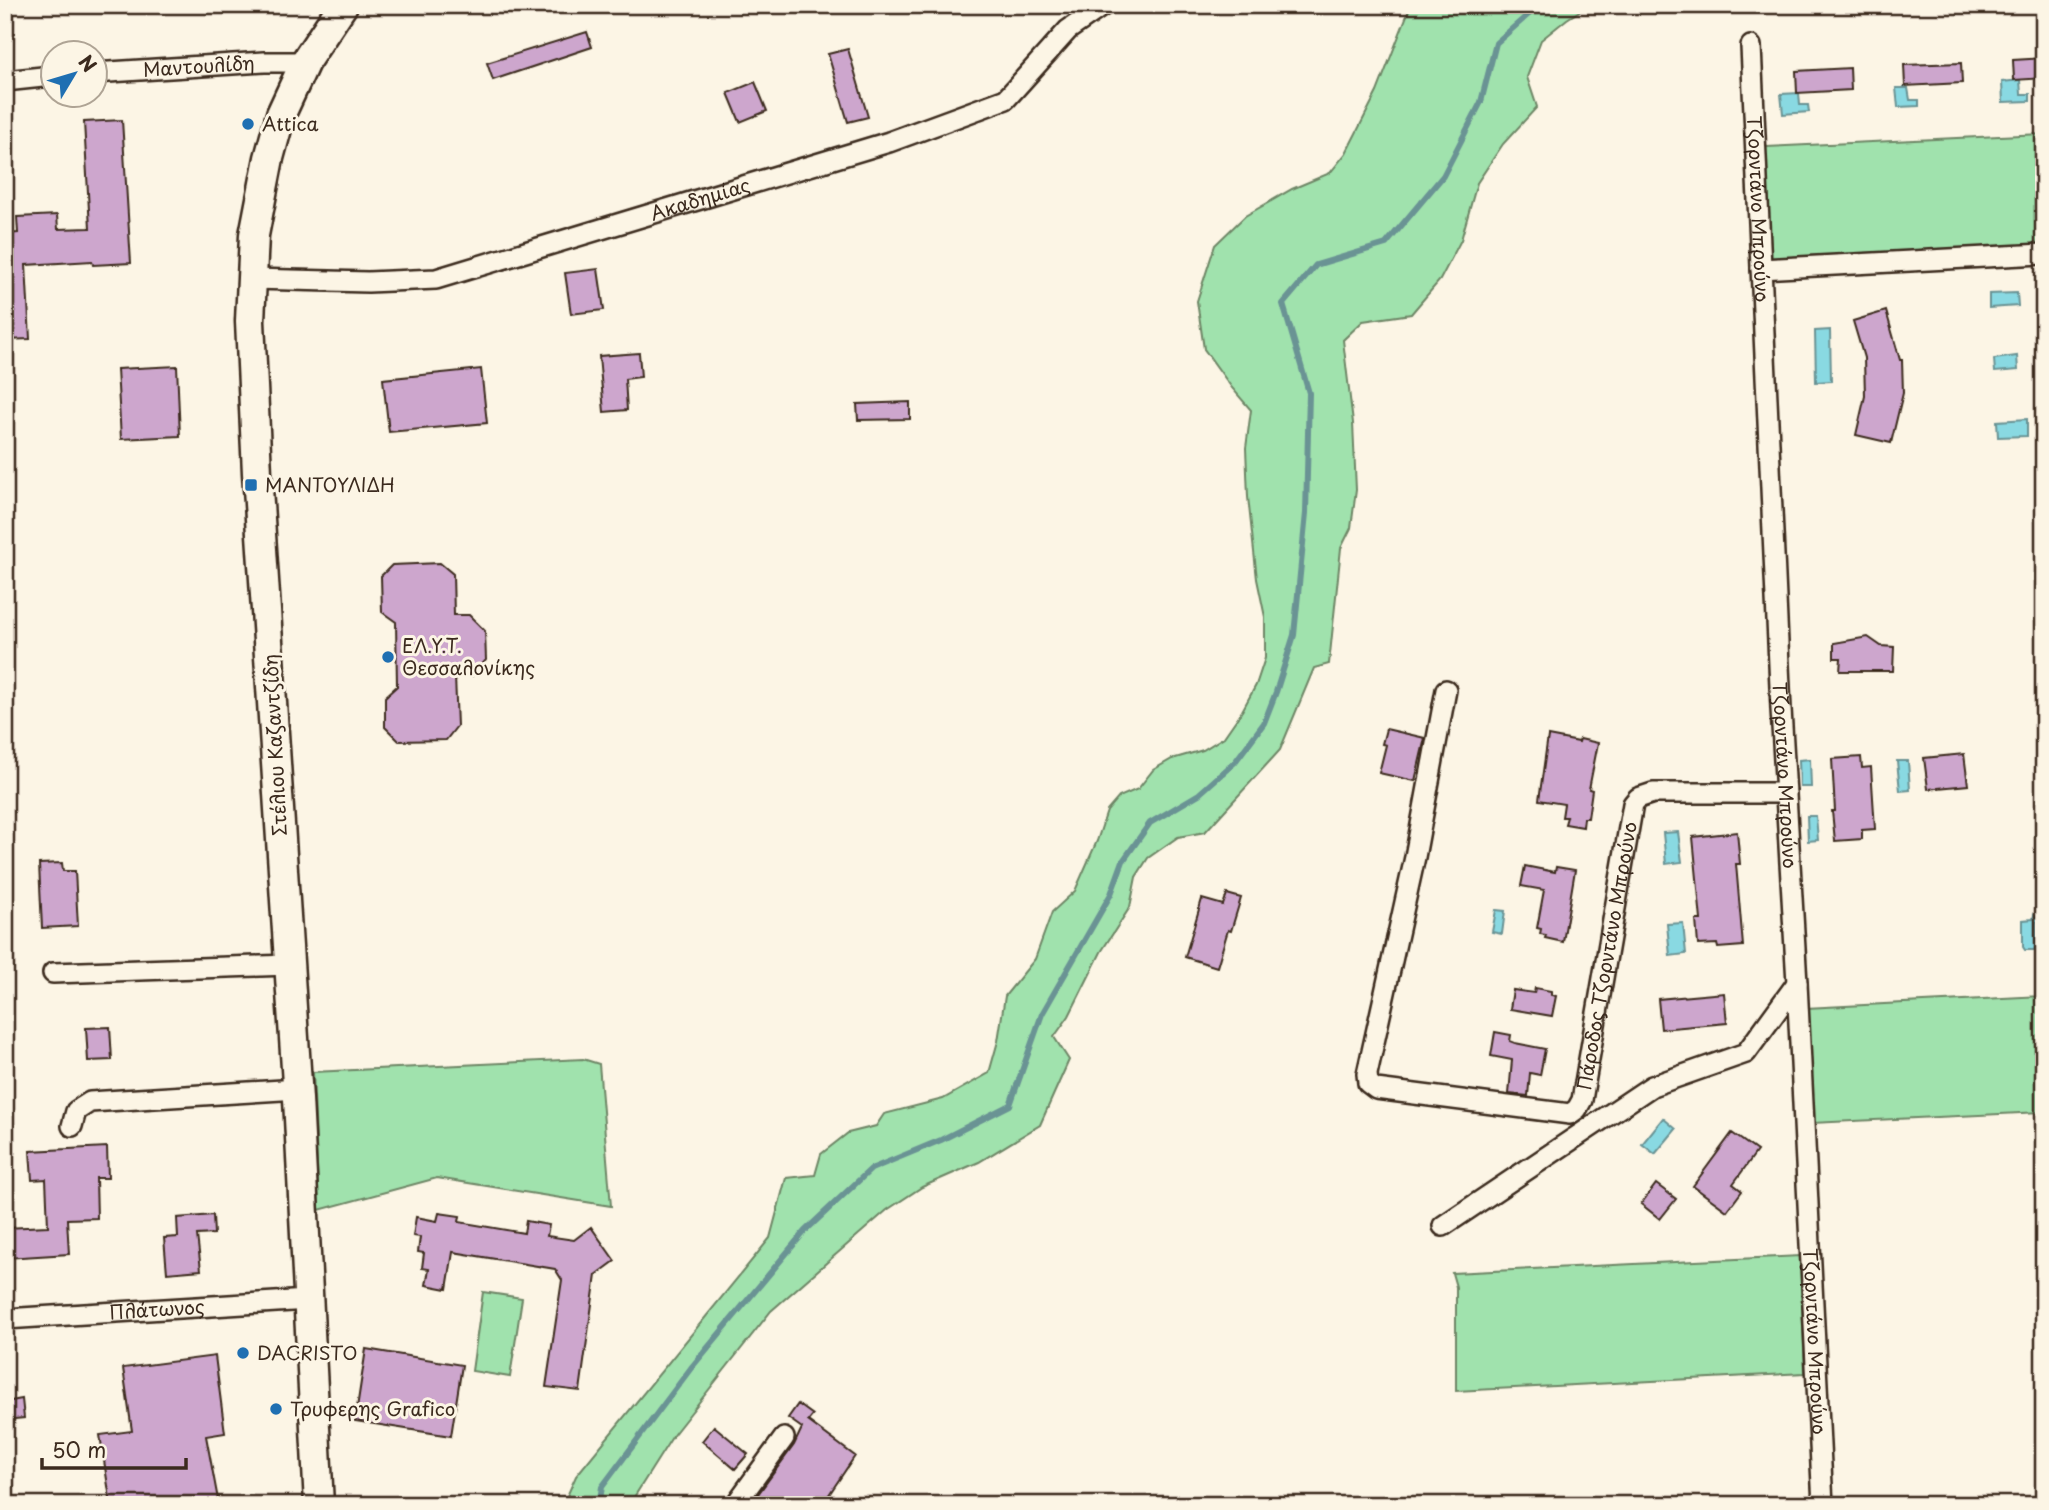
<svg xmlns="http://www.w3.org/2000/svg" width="2049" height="1510" viewBox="0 0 2049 1510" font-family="'Playpen Sans',sans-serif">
<rect width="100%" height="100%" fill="#fcf5e5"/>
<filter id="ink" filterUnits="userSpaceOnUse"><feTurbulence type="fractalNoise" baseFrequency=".0143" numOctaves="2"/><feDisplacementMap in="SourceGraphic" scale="14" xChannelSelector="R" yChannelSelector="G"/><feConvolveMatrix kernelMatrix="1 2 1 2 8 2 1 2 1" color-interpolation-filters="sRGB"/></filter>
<g filter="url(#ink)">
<path fill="#a0e2ad" stroke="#6e8666" stroke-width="2" d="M1411 5H1589L1567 19 1541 40 1527 77 1537 107 1503 144 1477 183 1461 240 1440 280 1411 314 1363 321 1343 340 1353 423 1356 490 1351 528 1341 548 1329 664 1314 668 1280 750 1205 832 1178 837 1148 858 1136 877 1130 907 1101 952 1069 1016 1054 1037 1069 1060 1040 1125 979 1162 922 1187 887 1210 771 1311 674 1434 629 1505H563L576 1476 770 1238 786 1178 815 1175 821 1154 848 1133 876 1126 884 1114 943 1099 989 1073 998 1041 1005 996 1035 959 1052 912 1075 891 1097 841 1107 811 1119 797 1138 789 1153 770 1172 759 1203 750 1224 737 1242 711 1256 685 1265 658V617L1257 579 1248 497 1246 448 1251 410 1232 388 1204 349 1197 301 1215 245 1245 216 1292 189 1330 173 1346 153 1377 92Z
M2044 134V249L1769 263 1763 149 1766 147Z
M2044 996V1112L1812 1123 1806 1008Z
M583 1059 599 1064 611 1206 437 1178 319 1210 313 1072Z
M1800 1256 1805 1373 1456 1391V1287L1452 1273Z
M483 1292 522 1298 510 1377 472 1371Z"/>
<path fill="#89d9e2" stroke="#6a9394" stroke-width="2" d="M2020 80 2021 94H2030V101L2003 102 2002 82Z
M1896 88H1908L1910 100H1919V106L1898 107Z
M1799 93 1800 105H1808L1809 112 1783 114 1781 94Z
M2017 293 2018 306 1989 308V294Z
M1830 330 1831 381 1816 382 1815 331Z
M2017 356 2018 370 1995 372 1994 359Z
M2027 419V436L1998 437 1997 421Z
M1810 759 1811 787H1800L1799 760Z
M1897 761H1908L1910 790 1900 791Z
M1807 816H1816L1818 840 1808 841Z
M1678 832 1682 862 1666 864 1663 833Z
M1496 910 1505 911 1502 934 1492 932Z
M2034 915 2040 921 2036 922 2037 946 2034 950H2025L2023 947V920L2033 919Z
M1683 923 1686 954 1670 956 1667 924Z
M1663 1118 1676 1129 1655 1154 1642 1144Z"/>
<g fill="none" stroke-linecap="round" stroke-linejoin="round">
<path stroke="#6a9394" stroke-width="6" d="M599 1505 602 1487 691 1368 805 1231 871 1169 941 1140 1010 1105 1042 1014 1111 894 1123 861 1150 823 1199 794 1235 762 1264 723 1276 692 1294 635 1306 513 1309 393 1283 304 1316 265 1386 244 1443 176 1481 102 1496 43 1539 5"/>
</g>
<path fill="#cda6cd" stroke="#3b2a1e" stroke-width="2" d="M587 32 592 47 493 80 487 63Z
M848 49 868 117 848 122 828 54Z
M2044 58V78L2014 80 2013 60Z
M1961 63 1962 83 1905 86 1904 65Z
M1850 68 1851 90 1797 93 1796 71Z
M755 82 767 111 740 122 728 93Z
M122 120 131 263 93 265 92 261 26 265 30 339 5 340V290H8L5 234 18 233 17 217 57 215 58 229 90 228 84 122Z
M598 269 604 310 571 314 565 273Z
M1886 311 1900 360H1902L1903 393 1891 443 1856 435 1865 396 1864 358 1853 321Z
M639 353 641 377 625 379 627 410 604 412 599 356Z
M177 366 180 436 121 439 117 369Z
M481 369 487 423 389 432 383 379Z
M910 402V419L858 420 857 404Z
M440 563 453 574 454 615H469L485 631 486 660 472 676H455L457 726 446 740 399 741 385 727V697L397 686 396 622 382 612 381 576 392 565Z
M1868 637 1881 646 1894 647 1893 671H1840L1841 658H1834V643Z
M1386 729 1425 738 1415 781 1379 773 1386 745 1382 744Z
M1548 736 1579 742 1580 739 1598 743 1589 789 1592 790 1588 818H1584L1583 827 1565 824 1567 817H1562L1564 804 1539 800Z
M1964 754 1968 785 1928 789 1924 758Z
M1861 757 1862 768 1871 767 1875 829 1862 830V839L1835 841 1832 811H1835L1832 759Z
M1737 832 1740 864H1736L1743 946 1718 948 1717 944 1698 945 1696 920H1701L1693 837Z
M62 863 63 871H75L78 926 42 928 39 864Z
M1525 866 1555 872 1556 867 1575 870 1563 942 1545 938 1546 935 1540 934 1541 929 1537 928 1544 890 1521 886Z
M1227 894 1241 898 1231 931 1228 930 1217 967 1185 957 1202 899 1223 905Z
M1535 988 1551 991V995L1556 996 1552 1016 1510 1009 1513 990 1534 993Z
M1724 993 1727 1023 1661 1029 1658 999Z
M110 1027 112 1060 88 1061 86 1028Z
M1495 1032 1511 1035 1510 1041 1515 1043 1545 1049 1540 1075 1530 1073 1528 1096 1509 1094 1512 1060 1491 1056Z
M1732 1133 1757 1151 1733 1184 1742 1191 1727 1211 1693 1186Z
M107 1147 108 1178H96L97 1218 67 1219 69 1254 6 1258 5 1228 48 1226 46 1179 32 1180 30 1151Z
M1656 1184 1676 1199 1660 1219 1641 1204Z
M439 1213 460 1216 459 1222 524 1233 526 1221 549 1225 547 1236 574 1240 591 1227 615 1261 596 1275 580 1391 546 1387 562 1280 555 1269 453 1252 447 1289 426 1285 429 1269 422 1268 424 1253 418 1252 420 1237 413 1236 416 1217 437 1221Z
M213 1215 214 1234 197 1235 201 1270 167 1273 164 1238 178 1237 177 1218Z
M366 1349 462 1365 451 1436 355 1421Z
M215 1356 225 1433 206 1436 219 1505H111L100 1435 132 1431 123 1368Z
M22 1399 24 1418 5 1420V1402Z
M798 1404 813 1415 808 1421 855 1456 822 1505H750L794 1445 802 1428 788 1418Z
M714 1426 748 1454 735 1469 702 1441Z"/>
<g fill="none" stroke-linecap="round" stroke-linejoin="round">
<g stroke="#3b2a1e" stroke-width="24">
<g id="minor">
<path id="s1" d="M1751 46 1781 709 1797 983 1823 1505"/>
<path id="s2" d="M94 73 264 62H305"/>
<path d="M5 81 52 76"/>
<path d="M1761 269 2044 254"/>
<path id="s3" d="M252 279 368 282 436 279 889 142 1006 99 1068 30 1104 5"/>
<path id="s4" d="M1446 690 1415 857 1367 1074 1368 1083 1376 1089 1570 1114 1577 1109 1582 1100 1633 804 1638 798 1653 793H1786"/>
<path d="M53 973 289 965"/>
<path d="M72 1126 76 1111 90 1102 298 1089"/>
<path d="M1443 1226 1652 1086 1746 1053 1797 983"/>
<path id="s5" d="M5 1319 308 1300"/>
<path d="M735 1505 784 1438"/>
</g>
</g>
<g stroke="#3b2a1e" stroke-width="33">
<path id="secondary" d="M319 1505 298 1099 257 473 250 321 254 235 269 158 281 114 305 62 343 5"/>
</g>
<use href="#minor" stroke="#fcf5e5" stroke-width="19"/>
<use href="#secondary" stroke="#fcf5e5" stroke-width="28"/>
</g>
</g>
<g fill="#1f6fb2" stroke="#fcf5e5" stroke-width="2.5">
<circle cx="248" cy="124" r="7"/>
<rect x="244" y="478" width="14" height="14" rx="3.5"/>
<circle cx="388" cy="657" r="7"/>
<circle cx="243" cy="1353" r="7"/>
<circle cx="276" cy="1409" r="7"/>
</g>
<g text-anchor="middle" stroke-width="6" stroke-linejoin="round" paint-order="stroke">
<g font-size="19" fill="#3b2a1e" stroke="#fcf5e5">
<text dy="7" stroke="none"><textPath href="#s2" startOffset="105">Μαντουλίδη</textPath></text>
<text dy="7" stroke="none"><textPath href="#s3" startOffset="460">Ακαδημίας</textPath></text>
<text dy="7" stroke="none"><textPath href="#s1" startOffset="163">Τζορντάνο Μπρούνο</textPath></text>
<text transform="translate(275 745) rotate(-93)" y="7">Στέλιου Καζαντζίδη</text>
<text dy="7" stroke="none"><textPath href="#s1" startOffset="730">Τζορντάνο Μπρούνο</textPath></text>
<text dy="7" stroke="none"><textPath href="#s4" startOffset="772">Πάροδος Τζορντάνο Μπρούνο</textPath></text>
<text dy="7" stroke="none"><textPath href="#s5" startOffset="152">Πλάτωνος</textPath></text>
<text dy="7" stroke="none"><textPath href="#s1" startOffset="1297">Τζορντάνο Μπρούνο</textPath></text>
</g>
<g font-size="19" fill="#3b2a1e" stroke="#fcf5e5" text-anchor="start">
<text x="262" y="131">Attica</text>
<text x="265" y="492">ΜΑΝΤΟΥΛΙΔΗ</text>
<text x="402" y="653">ΕΛ.Υ.Τ.<tspan x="402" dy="22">Θεσσαλονίκης</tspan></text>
<text x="257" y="1360">DACRISTO</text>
<text x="290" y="1416">Τρυφερης Grafico</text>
</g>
</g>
<rect width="2049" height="1510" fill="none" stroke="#fcf5e5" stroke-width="28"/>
<rect x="14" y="14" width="2021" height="1482" fill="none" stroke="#3b2a1e" stroke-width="2.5" filter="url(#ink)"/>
<g transform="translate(74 74) rotate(52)"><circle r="33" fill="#fcf5e5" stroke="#afa495" stroke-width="2"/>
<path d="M0-5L12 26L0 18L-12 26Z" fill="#1f6fb2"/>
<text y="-10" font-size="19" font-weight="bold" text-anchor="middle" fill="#3b2a1e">N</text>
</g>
<path d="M42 1458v10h144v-10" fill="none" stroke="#3b2a1e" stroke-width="3.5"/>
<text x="52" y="1458" font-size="21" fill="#3b2a1e" stroke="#fcf5e5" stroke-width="5" paint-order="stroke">50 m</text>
</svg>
